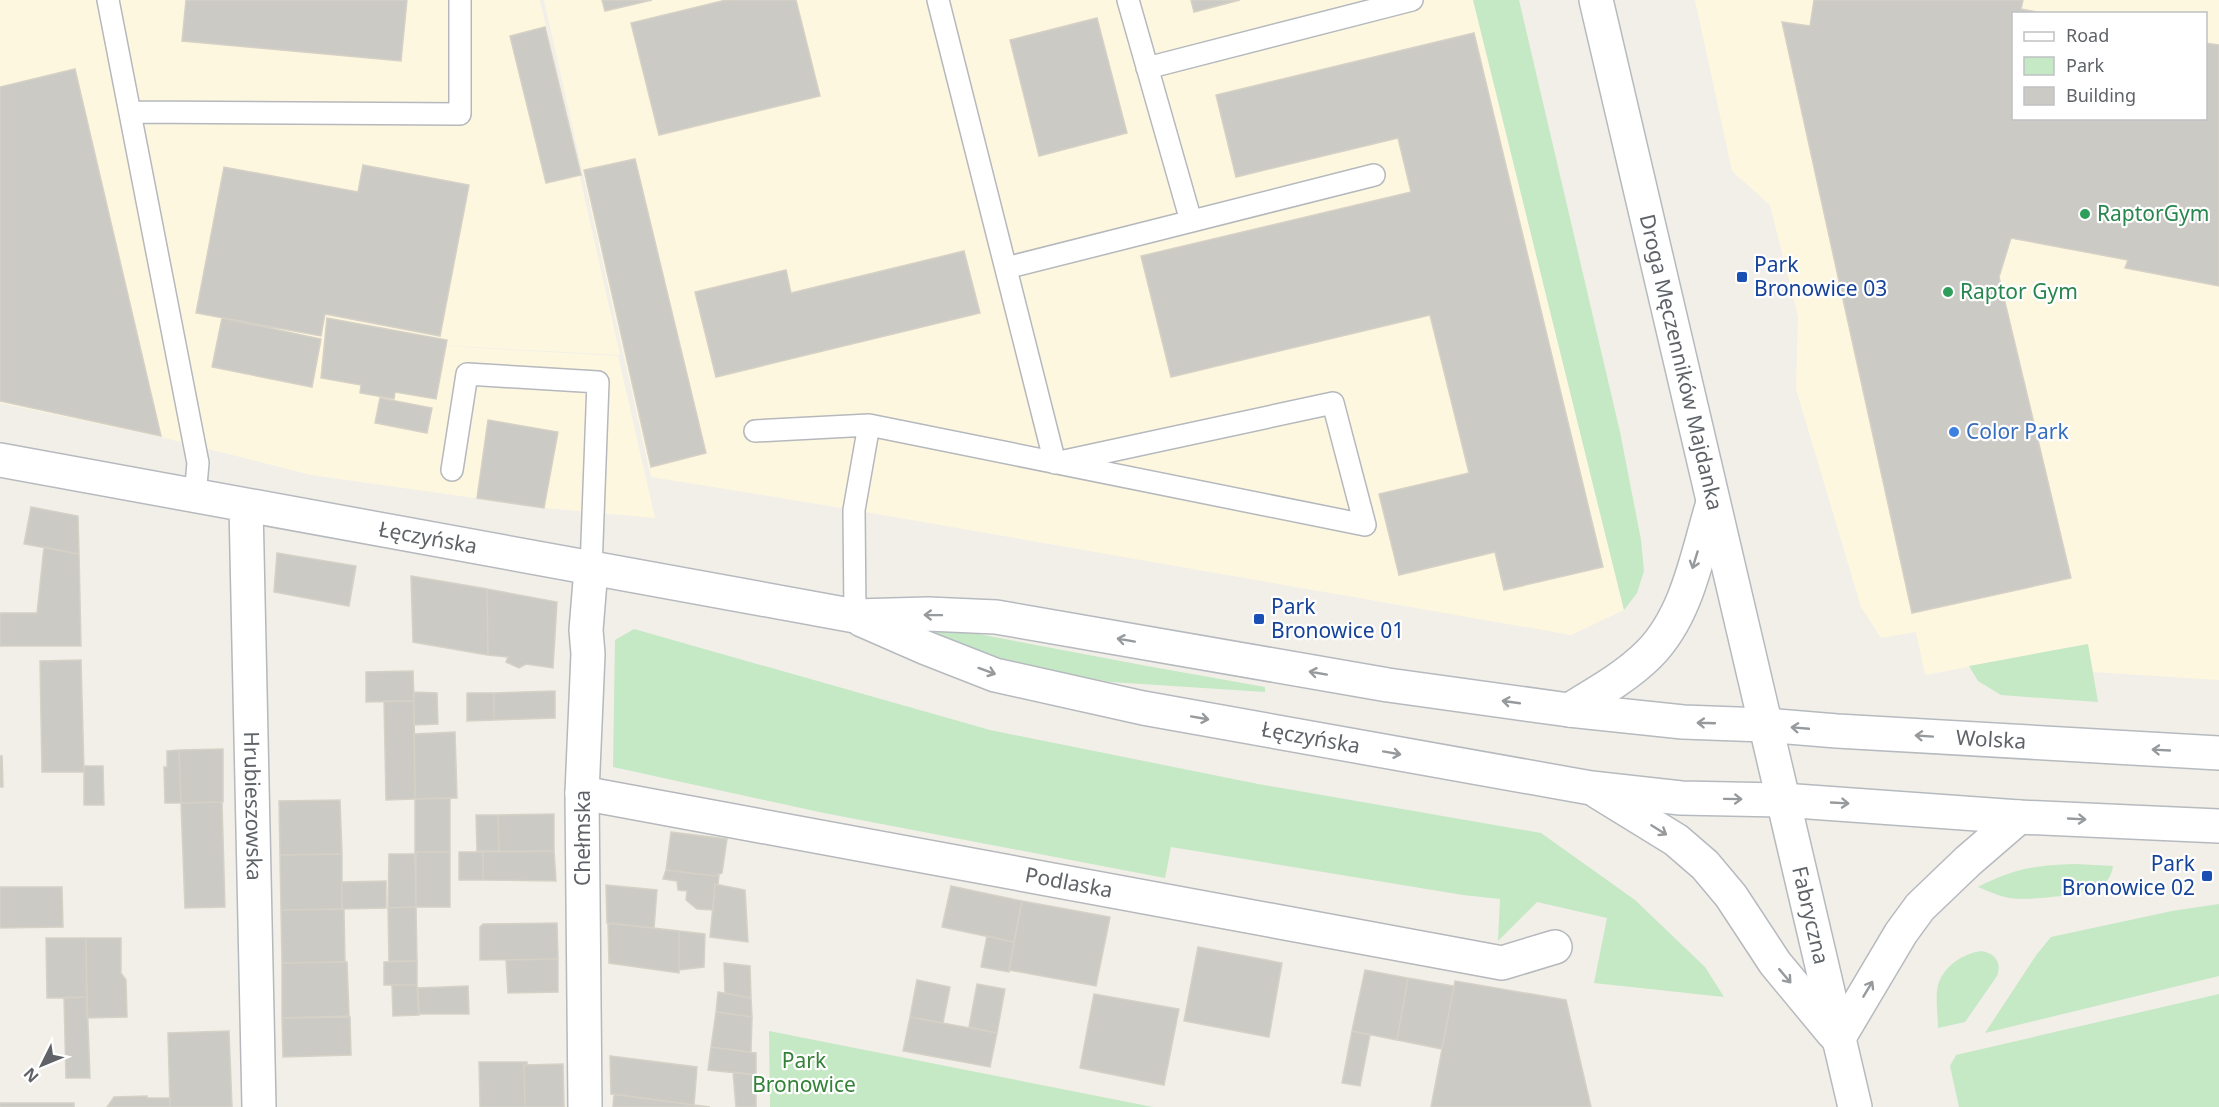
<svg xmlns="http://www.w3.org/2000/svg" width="2219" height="1107" viewBox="0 0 2219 1107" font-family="'Noto Sans',sans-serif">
<rect width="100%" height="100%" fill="#f1efe8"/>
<path fill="#fef7e0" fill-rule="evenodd" d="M0 0H540L620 355 322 339 618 356 655 518 545 508 311 475 161 437 0 403Z
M544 0H1473L1624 610 1571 635 854 510 651 477Z
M1695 0H2219V680L2093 672 2087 644 1925 675 1916 632 1881 638 1861 607 1796 389 1798 316 1770 205 1732 171ZM2014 14H2206V118H2014Z"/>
<path fill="#c5e8c5" d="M1473 0H1519L1620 432 1641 540 1644 571 1637 593 1624 610Z
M897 621 925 624 1147 666 1265 687V692L1111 682 1006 663Z
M634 629 990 730 1258 784 1541 833 1635 900 1705 967 1724 997 1594 983 1607 918 1537 902 1498 941 1500 899 1463 895 1171 847 1165 878 824 813 613 767 615 640Z
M2088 644 2098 702 2001 695 1978 681 1969 666Z
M2075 864 2113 866C2112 872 2110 878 2105 883 2091 895 2028 901 2009 898 1999 896 1988 891 1978 887 2013 869 2036 865 2075 864Z
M2219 904V976L1985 1033 2037 954 2051 937 2172 911Z
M1981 951C1995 953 2002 962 1997 976L1965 1022 1938 1028C1938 1015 1935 997 1938 985 1944 966 1962 954 1981 951Z
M2219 994V1107H1959L1950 1066 1956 1055Z
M769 1031 1153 1107H770Z"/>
<path fill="#cccac5" stroke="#d6d1c6" stroke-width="1.5" d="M186 0H407L401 61 182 41Z
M602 0H652L605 11Z
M726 0H796L820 96 659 135 631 23Z
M1191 0H1240L1194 12Z
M1814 0H2023L2021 9 2047 14H2014V118H2206V43L2219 45V286L2125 268 2128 260 2011 238 1999 277 2071 578 1912 613 1782 22 1810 26Z
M1097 18 1127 133 1039 156 1010 40Z
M545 27 581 175 546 183 510 36Z
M1474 33 1603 567 1504 590 1495 552 1399 575 1379 494 1469 473 1430 315 1171 377 1141 256 1411 192 1398 138 1236 177 1216 95Z
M75 69 161 436 0 401V87Z
M635 159 706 453 651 467 584 170Z
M363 165 469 185 440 336 325 314 321 336 196 313 224 167 358 192Z
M964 251 980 313 716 377 695 292 786 270 791 293Z
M222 318 321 339 312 387 212 367Z
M327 318 447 340 436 399 395 392 394 399 360 393 361 385 321 378Z
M380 398 432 408 427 433 375 423Z
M488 420 558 432 544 508 477 498Z
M31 507 78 516 79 554 24 544Z
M44 547 79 554 81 646H0V613H37Z
M277 553 356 566 349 606 274 592Z
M411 576 487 589 488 655 413 642Z
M487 589 557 602 553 668 526 664 519 668 506 662 508 657 488 655Z
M81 660 84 772H42L40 661Z
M413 671 414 701 366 702V672Z
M555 691V718L494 720V693Z
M414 692 437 693 438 724 414 725Z
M467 693H494V720L467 721Z
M384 701H414L415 799 386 800Z
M455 732 457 798 415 799 414 734Z
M223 749V802L181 803 179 750Z
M179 750 181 803H165L164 767H167V751Z
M0 756H2L3 787H0Z
M84 766H103L104 805H84Z
M450 798V852H415V799Z
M340 800 342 854 280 855 279 801Z
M222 802 225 907 185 908 181 803Z
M554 814V851H499L498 815Z
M476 815H498L499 851H477Z
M671 832 727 839 722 873 715 876 666 870Z
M554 851 556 881 483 880V852Z
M415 852H450V907H416Z
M459 852H483V880H459Z
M342 854V909L281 910 280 855Z
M389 854H416V907L388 908Z
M666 870 715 876 719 874 718 885 715 884 713 910 697 909 686 900 687 891 678 890 677 881 663 879Z
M386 881V908L342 909V882Z
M715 884 745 890 748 942 710 937Z
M606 885 657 890 654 928 607 923Z
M951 886 1022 901 1014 942 942 927Z
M0 887H62L63 927 0 928Z
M1022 901 1110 917 1096 986 1009 970Z
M416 907 417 961H389L388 908Z
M344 909 345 962 282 963 281 910Z
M557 923 558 959 480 960V927L483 924Z
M608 923 679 931V973L609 963Z
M679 931 705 934 704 967 679 970Z
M987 936 1014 942 1009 972 981 967Z
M46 938H86L87 997 47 998Z
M86 938H121V973L126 980 127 1017 87 1018Z
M1198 947 1282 963 1269 1037 1184 1021Z
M558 959V992L508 993 506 960Z
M417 961V985H384V962Z
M347 962 349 1016 282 1018V963Z
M724 963 750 966 751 998 725 993Z
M1365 970 1408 978 1397 1040 1352 1031Z
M1408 978 1454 986 1442 1049 1397 1040Z
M917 980 950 987 943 1023 910 1017Z
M1455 981 1566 1000 1591 1107H1431Z
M977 984 1005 989 997 1033 969 1027Z
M392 985H417L419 1015 393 1016Z
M468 986 469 1014H419L418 988Z
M718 992 751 998 752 1017 716 1012Z
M1094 994 1179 1009 1164 1085 1080 1068Z
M87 997 90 1078H66L64 998Z
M716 1012 752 1017 751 1052 711 1047Z
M350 1017 351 1055 283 1057 282 1018Z
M910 1017 997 1033 990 1067 903 1051Z
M229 1031 232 1107H170L168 1033Z
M1352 1031 1370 1035 1360 1086 1342 1083Z
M711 1047 756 1053V1075L708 1070Z
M610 1056 697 1067 694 1105 611 1094Z
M479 1062H527V1065H524L525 1107H480Z
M563 1064 564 1107H525L524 1065Z
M733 1072 756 1075V1107H736Z
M614 1094 694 1105 710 1107H613Z
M147 1096V1098H170V1107H107L114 1097Z
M0 1103H74V1107H0Z"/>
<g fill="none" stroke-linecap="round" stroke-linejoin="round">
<g stroke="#b5b8bc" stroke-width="24">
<path id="lane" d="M108 0 198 463 195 496
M1128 0 1191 221
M1147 68 1412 0
M130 112 460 114V0
M1006 268 1374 175
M755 431 869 425
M452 470 467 374 598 382 591 569
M855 616 854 510 869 425 1365 525 1333 403 1055 463 938 0"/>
</g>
<g stroke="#b5b8bc" stroke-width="36">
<g id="street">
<path id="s1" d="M246 506 259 1107"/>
<path id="s2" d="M582 793 1502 963 1555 947"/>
<path d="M585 1107 582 793 588 654 586 630 591 569"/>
</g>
</g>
<g stroke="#b6babf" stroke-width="36">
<g id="secondary">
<path id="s3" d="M1596 0 1855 1107"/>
<path id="s4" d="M0 460 855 616 928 614 996 617 1388 685 1569 710 1683 722 1764 725 1837 731 2219 753"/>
<path id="s5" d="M862 620 926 648 995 675 1143 708 1591 788 1681 798 1782 800 2019 817 2219 826"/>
<path d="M1569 710C1597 693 1626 677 1649 654 1687 616 1697 556 1712 506"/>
<path d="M1598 792 1676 840 1705 865 1731 896 1775 963 1833 1033"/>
<path d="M1838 1039 1901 933 1920 907 1968 861 2019 817"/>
</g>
</g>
<use href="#lane" stroke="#fff" stroke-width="21"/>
<use href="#street" stroke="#fff" stroke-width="33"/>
<use href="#secondary" stroke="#fff" stroke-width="33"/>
</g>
<defs><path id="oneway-shaft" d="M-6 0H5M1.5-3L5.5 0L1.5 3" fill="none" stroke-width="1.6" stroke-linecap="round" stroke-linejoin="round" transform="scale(1.5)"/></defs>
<g stroke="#979a9d">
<use href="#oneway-shaft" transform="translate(1695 560) rotate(107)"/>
<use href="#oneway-shaft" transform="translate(933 615) rotate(-179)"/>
<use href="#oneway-shaft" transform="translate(1126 640) rotate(-170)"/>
<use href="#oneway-shaft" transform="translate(987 671) rotate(20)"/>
<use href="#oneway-shaft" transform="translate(1318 673) rotate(-170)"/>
<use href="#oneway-shaft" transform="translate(1511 702) rotate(-172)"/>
<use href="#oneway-shaft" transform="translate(1200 718) rotate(10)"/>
<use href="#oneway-shaft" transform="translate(1706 723) rotate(-178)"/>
<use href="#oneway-shaft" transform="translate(1800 728) rotate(-175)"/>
<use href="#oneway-shaft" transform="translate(1924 736) rotate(-176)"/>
<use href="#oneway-shaft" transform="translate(2161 750) rotate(-177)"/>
<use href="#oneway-shaft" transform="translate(1392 753) rotate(10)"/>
<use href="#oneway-shaft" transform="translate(1733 799) rotate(1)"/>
<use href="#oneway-shaft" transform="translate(1840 803) rotate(3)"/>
<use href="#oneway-shaft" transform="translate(2077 819) rotate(3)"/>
<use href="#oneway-shaft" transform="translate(1659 830) rotate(32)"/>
<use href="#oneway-shaft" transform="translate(1785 976) rotate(50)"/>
<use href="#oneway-shaft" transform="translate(1868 989) rotate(-59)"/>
</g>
<g fill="#2e9e5b" stroke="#fff" stroke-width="2">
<circle cx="2085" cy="214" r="6"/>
<circle cx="1948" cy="292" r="6"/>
</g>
<g fill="#1a4fb4" stroke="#fff" stroke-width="2">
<rect x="1736" y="271" width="12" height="12" rx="3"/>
<rect x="1253" y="613" width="12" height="12" rx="3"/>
<rect x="2201" y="870" width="12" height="12" rx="3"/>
</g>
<circle fill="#3f7fe0" stroke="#fff" stroke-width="2" cx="1954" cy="432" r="6"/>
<g text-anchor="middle" stroke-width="4.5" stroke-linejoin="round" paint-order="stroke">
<g font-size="21" fill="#27864d" stroke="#fff" text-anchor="start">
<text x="2097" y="221">RaptorGym</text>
<text x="1960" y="299">Raptor Gym</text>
</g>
<g font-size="21" fill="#164399" stroke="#fff" text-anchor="start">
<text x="1754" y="272">Park<tspan x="1754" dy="24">Bronowice 03</tspan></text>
<text x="1271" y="614">Park<tspan x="1271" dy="24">Bronowice 01</tspan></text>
<text x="2195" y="871" text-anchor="end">Park<tspan x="2195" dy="24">Bronowice 02</tspan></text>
</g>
<g font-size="21" fill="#5f6368" stroke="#fff">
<text dy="7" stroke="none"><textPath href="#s3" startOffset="372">Droga Męczenników Majdanka</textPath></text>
<text dy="7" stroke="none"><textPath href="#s4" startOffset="435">Łęczyńska</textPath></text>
<text dy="7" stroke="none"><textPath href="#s5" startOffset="466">Łęczyńska</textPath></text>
<text dy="7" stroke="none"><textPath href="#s4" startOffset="2014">Wolska</textPath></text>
<text dy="7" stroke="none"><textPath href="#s1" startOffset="300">Hrubieszowska</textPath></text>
<text transform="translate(583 838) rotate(-90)" y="7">Chełmska</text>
<text dy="7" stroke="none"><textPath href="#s2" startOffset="495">Podlaska</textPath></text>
<text dy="7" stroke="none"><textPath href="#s3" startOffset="940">Fabryczna</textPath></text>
</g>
<g font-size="21" fill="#366cbe" stroke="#fff" text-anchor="start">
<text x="1966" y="439">Color Park</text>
</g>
<g font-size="21" fill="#348238" stroke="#fff">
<text x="804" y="1068">Park<tspan x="804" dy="24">Bronowice</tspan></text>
</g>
</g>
<rect x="2012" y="12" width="195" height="108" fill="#ffffff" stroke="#bfc1c3" stroke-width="1.5"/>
<rect x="2024" y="32" width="30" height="9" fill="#ffffff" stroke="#bfc1c3" stroke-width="1.5"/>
<text x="2066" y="42" font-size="18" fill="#5f6368">Road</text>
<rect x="2024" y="57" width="30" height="18" fill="#c5e8c5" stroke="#bfc1c3" stroke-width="1.5"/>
<text x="2066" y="72" font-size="18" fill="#5f6368">Park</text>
<rect x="2024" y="87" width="30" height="18" fill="#cccac5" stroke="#bfc1c3" stroke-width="1.5"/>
<text x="2066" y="102" font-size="18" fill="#5f6368">Building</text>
<g transform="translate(42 1065) rotate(227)" stroke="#ffffff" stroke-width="4.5" paint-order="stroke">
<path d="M0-4.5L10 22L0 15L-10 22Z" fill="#5f6368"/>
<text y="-9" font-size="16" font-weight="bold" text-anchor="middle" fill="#5f6368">N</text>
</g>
</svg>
